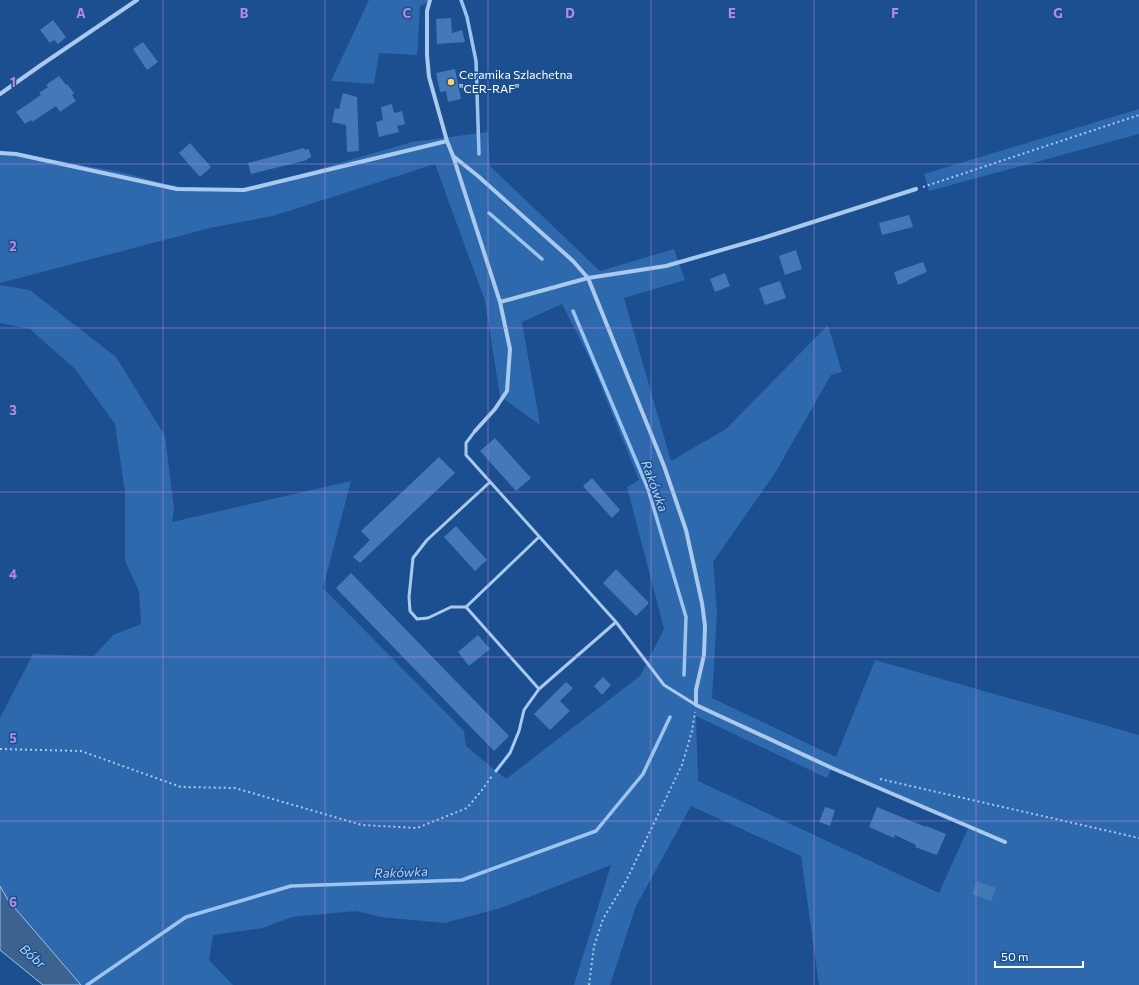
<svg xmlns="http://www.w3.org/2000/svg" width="1139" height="985" viewBox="0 0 1139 985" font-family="Commissioner,sans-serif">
<rect width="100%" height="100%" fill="#1b4f8f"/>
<path fill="#2e69ad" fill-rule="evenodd" d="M369 0H433L420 6 417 55 379 53 374 84 331 81Z
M1139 109V134L929 191 924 174Z
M488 132 490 166 600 271 674 249 685 280 624 298 671 461 726 429 828 325 842 372 831 375 775 473 713 562 717 612 712 698 836 757 875 660 1139 735V985H819L801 856 691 806 636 906 610 985H574L611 865 501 908 444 923 381 917 356 911 292 917 263 928 213 935 209 960 233 985H81L8 900 0 886V718L33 654 94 656 113 635 141 624 139 591 125 561V492L115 424 75 369 30 329 0 323V285L30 290 116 357 165 436 174 509 172 522 351 481 323 588 464 731 466 746 506 779 640 676 664 629 627 487 639 480 590 359 562 304 522 322 540 425 500 396 485 301 435 164 273 216 210 228 0 283V150L125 173 165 184 211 192 253 188 412 142ZM696 716 827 778 832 768 969 826 939 893 698 781Z"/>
<path fill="#3c6290" stroke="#9cc4f0" d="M0 886 8 900 81 985H43L0 950Z"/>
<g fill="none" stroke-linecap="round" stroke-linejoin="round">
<path stroke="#9cc4f0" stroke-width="3.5" d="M461 0 467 17 476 61 479 154
M489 213 542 259
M573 311 648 489 686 617 684 675
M87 985 186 917 291 886 462 880 596 831 643 774 670 717"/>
</g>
<path fill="#4478b7" d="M451 18 452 33 462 30 465 42 437 44 436 19Z
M53 20 66 37 58 44 54 40 50 43 40 30Z
M143 42 158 62 147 70 133 49Z
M455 69 461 99 448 102 446 91 440 92 436 73Z
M59 76 66 85 67 84 74 93 72 95 76 101 60 112 56 106 32 122 31 120 25 124 16 112 41 95 39 93 48 87 46 85Z
M343 93 357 97 359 151 347 152 346 125 332 122 335 108 339 109Z
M392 104 394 113 402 111 405 124 397 126 399 132 379 137 376 122 383 120 381 107Z
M190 143 211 167 200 177 179 153Z
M304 148 305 150 309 149 311 157 307 159V160L251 174 248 163Z
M909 215 913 227 882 235 879 223Z
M796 250 802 269 785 275 779 256Z
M923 262 927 272 908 280V281L898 285 894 272Z
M725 273 730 286 715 292 710 279Z
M780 281 786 298 765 305 759 288Z
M495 438 531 478 516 491 480 451Z
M439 457 455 473 360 563 353 557 370 540 361 531Z
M592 478 620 510 612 518 583 486Z
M456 526 487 560 475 571 444 537Z
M616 569 649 603 636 616 603 583Z
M351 573 509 736 494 751 336 588Z
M478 635 490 649 469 666 458 652Z
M603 677 611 685 602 695 594 686Z
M566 682 573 688 560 701 570 711 550 730 534 714Z
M825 807 835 810 830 826 819 822Z
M877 807 926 827V826L946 834 937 855 915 847 916 845 895 835 894 838 869 827Z
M977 881 996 888 991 901 972 894Z"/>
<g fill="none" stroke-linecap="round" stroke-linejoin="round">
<path stroke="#a9c9ee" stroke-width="2" stroke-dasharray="2 3" stroke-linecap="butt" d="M923 187 1139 115
M0 749 81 751 181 787 235 788 362 825 417 828 467 808 482 790 492 776
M880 779 1139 838
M589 985 594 946 603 919 626 881 682 765 692 731 695 712"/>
<path stroke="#a9c9ee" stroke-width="3" d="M475 431 466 443V455L616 622 664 685 696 705
M490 482 427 540 413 558 409 597 410 611 417 619 428 618 451 607H466L539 689 616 622
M466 607 539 537
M496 771 510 753 519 731 524 710 539 689"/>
<path stroke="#a9c9ee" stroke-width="4" d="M430 0 427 11V55L429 77 447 141 453 156 478 176 573 261 588 278 666 266 763 238 916 189
M0 94 41 65 137 0
M0 153 16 154 177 189 244 190 447 141
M453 156 500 302 510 349 507 391 495 409 475 431
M500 302 588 278 664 466 686 530 702 603 705 626 704 655 696 690V705L832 768 1005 842"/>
</g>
<path fill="none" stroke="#b68bdc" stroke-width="1" stroke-opacity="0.55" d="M163 0V985M325 0V985M488 0V985M651 0V985M814 0V985M976 0V985M0 164H1139M0 328H1139M0 492H1139M0 657H1139M0 821H1139"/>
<circle fill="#ffd166" stroke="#1b4f8f" stroke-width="1.5" cx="451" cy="82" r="4"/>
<g text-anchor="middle" stroke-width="3" stroke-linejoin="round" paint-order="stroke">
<g font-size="12" fill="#fff" stroke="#1b4f8f" text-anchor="start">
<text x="459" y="79">Ceramika Szlachetna<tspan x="459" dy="14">"CER-RAF"</tspan></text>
</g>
<g font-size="13" font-style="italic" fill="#b5d3f5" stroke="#1b4f8f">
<text transform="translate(655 486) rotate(70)" y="5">Rakówka</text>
<text transform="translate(401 872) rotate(-2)" y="5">Rakówka</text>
<text transform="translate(33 956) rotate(41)" y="5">Bóbr</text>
</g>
</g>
<g font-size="13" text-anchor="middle" font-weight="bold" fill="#b68bdc" stroke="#1b4f8f" stroke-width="3" stroke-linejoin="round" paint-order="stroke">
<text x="81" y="18">A</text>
<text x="244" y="18">B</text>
<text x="407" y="18">C</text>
<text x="570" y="18">D</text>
<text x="732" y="18">E</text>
<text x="895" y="18">F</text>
<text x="1058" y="18">G</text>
<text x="13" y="87">1</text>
<text x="13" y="251">2</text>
<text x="13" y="415">3</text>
<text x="13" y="579">4</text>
<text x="13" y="743">5</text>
<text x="13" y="907">6</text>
</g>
<path d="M995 961v6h88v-6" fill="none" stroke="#ffffff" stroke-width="2"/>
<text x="1001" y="961" font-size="12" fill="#ffffff" stroke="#1b4f8f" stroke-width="3" paint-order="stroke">50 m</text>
</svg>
